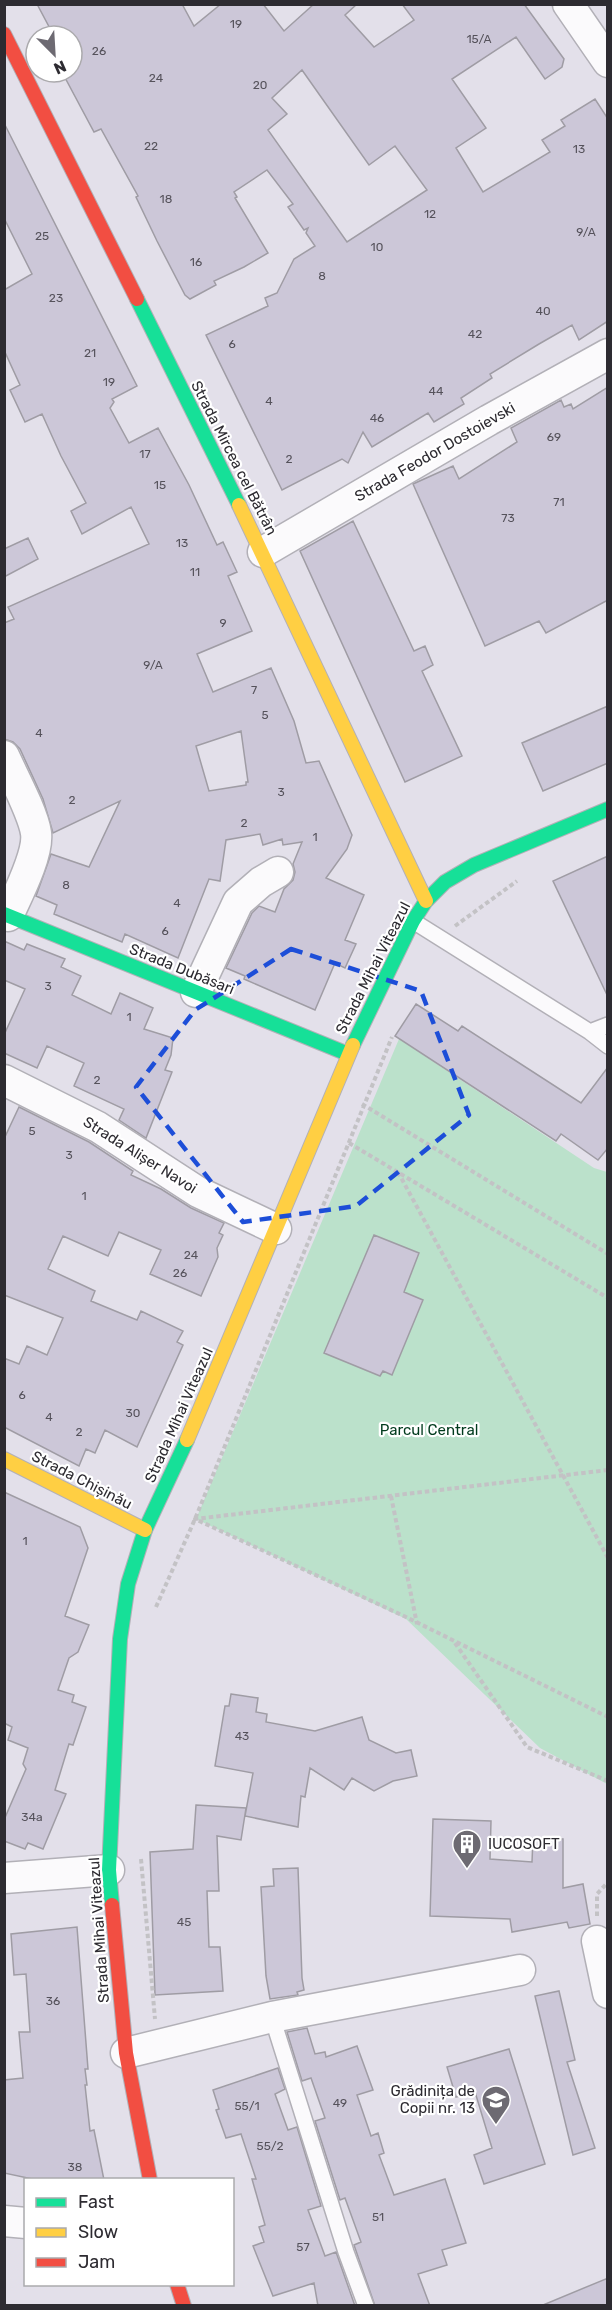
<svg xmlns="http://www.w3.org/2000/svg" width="612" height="2310" viewBox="0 0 612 2310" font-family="Rubik,sans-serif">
<rect width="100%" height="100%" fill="#e3e0ea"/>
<path fill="#bbe1cb" d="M399 1039 594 1168 607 1172V1784L540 1748 406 1619 196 1519Z"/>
<path fill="#ccc7d8" stroke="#9f9ca4" stroke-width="1.5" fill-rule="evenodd" d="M37 4H182L194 26 221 4H263L284 31 314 4H357L345 15 374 47 414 20 402 4H524L564 59 562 67 545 79 516 37 452 79 486 128 456 148 483 192 550 152 542 140 565 126 561 120 595 99 608 119V321L579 340 572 325 539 344 490 374 492 378 461 398 464 404 434 422 428 413 372 447 363 432 348 463 342 459 282 490 206 335 268 306 265 298 277 293 294 259 315 246 306 233 308 228 304 230 288 207 293 204 267 170 234 192 237 197 235 198 268 253 244 267 214 281 216 285 190 299 185 295 157 241 136 197 138 196 101 129 94 132 62 72H73L72 36H54ZM302 70 369 165 395 146 427 190 347 242 268 130 287 114 272 98Z
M4 123 137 386 112 399 114 402 110 408 129 443 158 428 189 485 217 545 223 542 237 572 228 576 252 631 197 654 213 692 271 668 294 721 306 763 319 761 352 835 347 849 326 878 364 895 345 940 356 944 345 968 335 963 315 1010 244 979 245 976 226 968 252 913 259 906 275 912 284 889 293 880 295 872 293 864 302 842 283 845 282 839 263 845 260 834 226 840 220 881 209 879 178 958 125 934 122 942 54 914 57 905 36 896 51 854 89 867 120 801 53 833 43 799 20 749 13 742 4 739V623L14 619 8 607 149 544 131 507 82 534 71 511 86 503 61 456 42 414 25 422 10 390 20 385 4 350V290L32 274 4 218ZM241 731 248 782H246V785L209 791 196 746Z
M608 387V600L546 633 539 621 485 646 413 484 453 466 459 479 517 442 511 428 561 400 564 407 571 404 573 409Z
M353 521 414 651 425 646 433 665 422 671 462 756 405 782 300 551Z
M28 538 38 559 4 577V549Z
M608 706V763L543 791 522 743Z
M608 856V997L553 881Z
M4 941 24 950 27 944 65 959 61 967 81 976 72 995 111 1014 120 993 153 1008 144 1029 173 1038 171 1055 165 1070 172 1072 146 1138 119 1120 124 1109 74 1086 84 1063 47 1046 37 1068 4 1053V1035L25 989 4 980Z
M416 1004 458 1031 462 1026 581 1103 608 1067V1148L598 1160 561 1134 556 1141 395 1036Z
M19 1107 89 1142 133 1171 131 1175 161 1189 191 1208 224 1223 219 1233 223 1235 217 1248 218 1257 201 1296 150 1274 161 1250 119 1232 108 1256 63 1236 48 1269 95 1291 91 1301 137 1320 141 1311 183 1331 177 1342 183 1345 137 1447 105 1430 95 1453 86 1449 79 1466 4 1427V1358L19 1364 27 1346 47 1355 63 1318 4 1295V1139Z
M374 1235 419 1253 404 1292 423 1300 392 1375 383 1371 380 1376 324 1353Z
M4 1492 80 1527 88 1548 65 1616 89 1625 78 1652 69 1658 58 1690 74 1695 72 1702 86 1707 73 1745 69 1744 55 1790 66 1794 43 1849 28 1843 25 1849 4 1841V1820L26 1769 23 1764 28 1748 8 1740 12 1727 4 1723Z
M231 1694 258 1698 256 1712 267 1714 266 1722 315 1731 362 1717 369 1740 396 1753 411 1750 417 1776 393 1781 374 1791 352 1778 344 1790 310 1768 305 1797 301 1796 298 1827 245 1816 253 1773 215 1766 225 1706H229Z
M196 1805 246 1808 241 1840 217 1836 219 1891H207L209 1947H220L223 1991 155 1995 150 1852 193 1849Z
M433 1819 491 1821 490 1859 532 1862 533 1838 563 1839V1888L583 1884 590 1924 569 1928 567 1922 512 1932 510 1919 430 1916Z
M298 1868 302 1978 304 1990 297 1992 298 1995 270 1999 266 1976 261 1887 274 1886 273 1869Z
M77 1927 88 2069H85L87 2085H85L90 2131 94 2130 104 2180H37L4 2173V2080L23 2078 19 2032H30L26 1974 14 1975 11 1934Z
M559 1991 575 2060 567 2062 595 2148 573 2155 535 1996Z
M307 2028 315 2054 325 2052 326 2057 357 2046 373 2090 357 2095 371 2136 378 2133 384 2153 379 2155 394 2195 445 2179 466 2243 442 2250 447 2265 418 2274 430 2306H375L354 2245 361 2242 345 2198 340 2200 315 2121 325 2118 311 2078 302 2081 287 2032Z
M509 2049 545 2164 484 2184 474 2155 492 2148 475 2092 456 2097 447 2067Z
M278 2068 285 2089 275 2094 288 2130 297 2127 321 2206 308 2210 325 2256 336 2252 355 2306H318L314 2283 273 2296 253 2246 264 2242 259 2227 265 2225 252 2179H256L241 2134 226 2138 216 2110 219 2109 213 2090Z
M608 2278V2306H543V2305Z"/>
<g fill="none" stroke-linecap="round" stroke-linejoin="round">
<g stroke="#b2b0b7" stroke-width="18">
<path id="lane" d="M413 921 590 1032 608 1046
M590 1032 608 1025
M272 2017 346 2252 366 2306"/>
</g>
<g stroke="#b2b0b7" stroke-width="33">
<path id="street" d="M568 4 608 62
M263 552 489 420 608 354
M4 756C13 776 33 813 36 833 39 854 17 896 8 916
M196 992 238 902 261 882 278 872
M4 1080 98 1127 198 1192 276 1229
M4 1878 109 1870
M597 1941 608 1993
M126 2053 272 2017 520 1970
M4 2221 26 2223"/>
</g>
<g stroke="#b2b0b7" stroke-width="16">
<path id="fast" d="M137 299 239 505
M4 914 348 1054
M353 1045 413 921 426 901 445 882 474 865 608 809
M112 1905 109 1870 120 1639 128 1584 145 1530 187 1440"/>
</g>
<g stroke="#b2b0b7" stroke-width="16">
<path id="slow" d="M239 505 426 901
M187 1440 353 1045
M4 1459 145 1530"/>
</g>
<g stroke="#b2b0b7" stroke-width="16">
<path id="jam" d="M4 34 137 299
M112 1905 126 2053 150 2180
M177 2284 184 2306"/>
</g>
<path stroke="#c3c2c5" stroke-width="4" stroke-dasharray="4.5 3" stroke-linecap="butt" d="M455 926 517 881
M362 1104 608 1254
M349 1143 608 1298
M398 1172 608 1558
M608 1470 195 1519 406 1617 608 1717
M391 1496 417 1624
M156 1607 195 1519 392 1037
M455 1643 527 1747 608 1781
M141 1859 155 2019
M597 1916V1894L608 1882"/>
<use href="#lane" stroke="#fbfafc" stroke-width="15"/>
<use href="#street" stroke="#fbfafc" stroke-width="30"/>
<use href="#fast" stroke="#16e098" stroke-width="14"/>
<use href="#slow" stroke="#ffcf43" stroke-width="14"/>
<use href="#jam" stroke="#f24e42" stroke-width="14"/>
</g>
<path fill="none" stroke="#1d4ed8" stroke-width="4.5" stroke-dasharray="12 8" stroke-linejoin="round" d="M291 949 421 991 469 1115 356 1206 243 1222 136 1087 195 1010Z"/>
<defs>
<g id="building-pin" transform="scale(1.5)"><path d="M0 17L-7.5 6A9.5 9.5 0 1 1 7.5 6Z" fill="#6d6a72" stroke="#fff"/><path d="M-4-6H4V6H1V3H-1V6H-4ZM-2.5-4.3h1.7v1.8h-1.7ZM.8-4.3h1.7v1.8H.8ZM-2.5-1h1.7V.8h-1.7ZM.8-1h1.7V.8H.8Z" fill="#fff"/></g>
<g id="school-pin" transform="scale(1.5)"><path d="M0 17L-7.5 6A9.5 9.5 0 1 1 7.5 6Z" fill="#6d6a72" stroke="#fff"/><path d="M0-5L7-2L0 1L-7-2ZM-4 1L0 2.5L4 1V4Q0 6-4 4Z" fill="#fff"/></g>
</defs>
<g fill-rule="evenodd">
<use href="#building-pin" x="467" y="1844"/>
<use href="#school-pin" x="496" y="2100"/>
</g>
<g text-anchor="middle" stroke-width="4.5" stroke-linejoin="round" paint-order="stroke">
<g font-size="12" fill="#55525b">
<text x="236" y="28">19</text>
<text x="479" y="43">15/A</text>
<text x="99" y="55">26</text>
<text x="156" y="82">24</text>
<text x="260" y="89">20</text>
<text x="151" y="150">22</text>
<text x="579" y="153">13</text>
<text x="166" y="203">18</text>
<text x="430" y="218">12</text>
<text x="586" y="236">9/A</text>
<text x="42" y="240">25</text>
<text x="377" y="251">10</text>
<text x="196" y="266">16</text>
<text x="322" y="280">8</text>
<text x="56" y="302">23</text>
<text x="543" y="315">40</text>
<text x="475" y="338">42</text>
<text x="232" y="348">6</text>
<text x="90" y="357">21</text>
<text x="109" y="386">19</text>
<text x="436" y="395">44</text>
<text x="269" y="405">4</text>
<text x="377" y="422">46</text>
<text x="554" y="441">69</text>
<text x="145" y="458">17</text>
<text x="289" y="463">2</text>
<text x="160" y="489">15</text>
<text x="559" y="506">71</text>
<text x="508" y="522">73</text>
<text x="182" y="547">13</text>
<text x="195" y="576">11</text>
<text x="223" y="627">9</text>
<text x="153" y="669">9/A</text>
<text x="254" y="694">7</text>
<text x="265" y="719">5</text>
<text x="39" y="737">4</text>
<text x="281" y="796">3</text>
<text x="72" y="804">2</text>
<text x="244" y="827">2</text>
<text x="315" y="841">1</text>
<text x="66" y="889">8</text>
<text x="177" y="907">4</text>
<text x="165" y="935">6</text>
<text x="48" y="990">3</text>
<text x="129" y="1021">1</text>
<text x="97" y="1084">2</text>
<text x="32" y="1135">5</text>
<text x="69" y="1159">3</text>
<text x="84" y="1200">1</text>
<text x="191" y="1259">24</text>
<text x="180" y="1277">26</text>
<text x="22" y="1399">6</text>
<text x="133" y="1417">30</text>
<text x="49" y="1421">4</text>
<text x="79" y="1436">2</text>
<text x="25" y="1545">1</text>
<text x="242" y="1740">43</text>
<text x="32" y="1821">34a</text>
<text x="184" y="1926">45</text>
<text x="53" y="2005">36</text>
<text x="340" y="2107">49</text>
<text x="247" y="2110">55/1</text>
<text x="270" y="2150">55/2</text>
<text x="75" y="2171">38</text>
<text x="378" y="2221">51</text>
<text x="303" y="2251">57</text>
</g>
<g font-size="15" fill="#2d2b31" stroke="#fff">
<text transform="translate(435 452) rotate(-30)" y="5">Strada Fеodor Dostoievski</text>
<text transform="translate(234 458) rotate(63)" y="5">Strada Mircea cel Bătrân</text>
<text transform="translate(373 968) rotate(-63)" y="5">Strada Mihai Viteazul</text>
<text transform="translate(182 969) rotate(22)" y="5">Strada Dubăsari</text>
<text transform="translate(140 1155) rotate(32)" y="5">Strada Alișer Navoi</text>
<text transform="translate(179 1415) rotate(-66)" y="5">Strada Mihai Viteazul</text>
<text transform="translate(82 1480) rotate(27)" y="5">Strada Chișinău</text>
<text transform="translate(99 1930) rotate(-94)" y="5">Strada Mihai Viteazul</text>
</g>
<g font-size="15" fill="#013b1d" stroke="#fff">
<text x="429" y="1435">Parcul Central</text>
</g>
<g font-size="15" fill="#2d2b31" stroke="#fff" text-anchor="start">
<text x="488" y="1849">IUCOSOFT</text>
<text x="475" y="2096" text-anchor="end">Grădinița de<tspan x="475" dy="17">Copii nr. 13</tspan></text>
</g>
</g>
<rect width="612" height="2310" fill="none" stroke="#2d2b31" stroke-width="12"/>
<rect x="24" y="2178" width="210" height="108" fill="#ffffff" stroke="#abaaad" stroke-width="1.5"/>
<rect x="36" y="2198" width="30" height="9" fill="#16e098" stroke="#abaaad" stroke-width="1.5"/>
<text x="78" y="2208" font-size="18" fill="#2d2b31">Fast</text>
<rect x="36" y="2228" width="30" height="9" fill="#ffcf43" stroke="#abaaad" stroke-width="1.5"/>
<text x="78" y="2238" font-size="18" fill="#2d2b31">Slow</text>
<rect x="36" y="2258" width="30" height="9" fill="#f24e42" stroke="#abaaad" stroke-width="1.5"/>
<text x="78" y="2268" font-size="18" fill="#2d2b31">Jam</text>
<g transform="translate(54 54) rotate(156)"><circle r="28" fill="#ffffff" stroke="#abaaad" stroke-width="1.5"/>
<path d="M0-4.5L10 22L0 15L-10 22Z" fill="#6d6a72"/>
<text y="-9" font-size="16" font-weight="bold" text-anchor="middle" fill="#2d2b31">N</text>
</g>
</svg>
